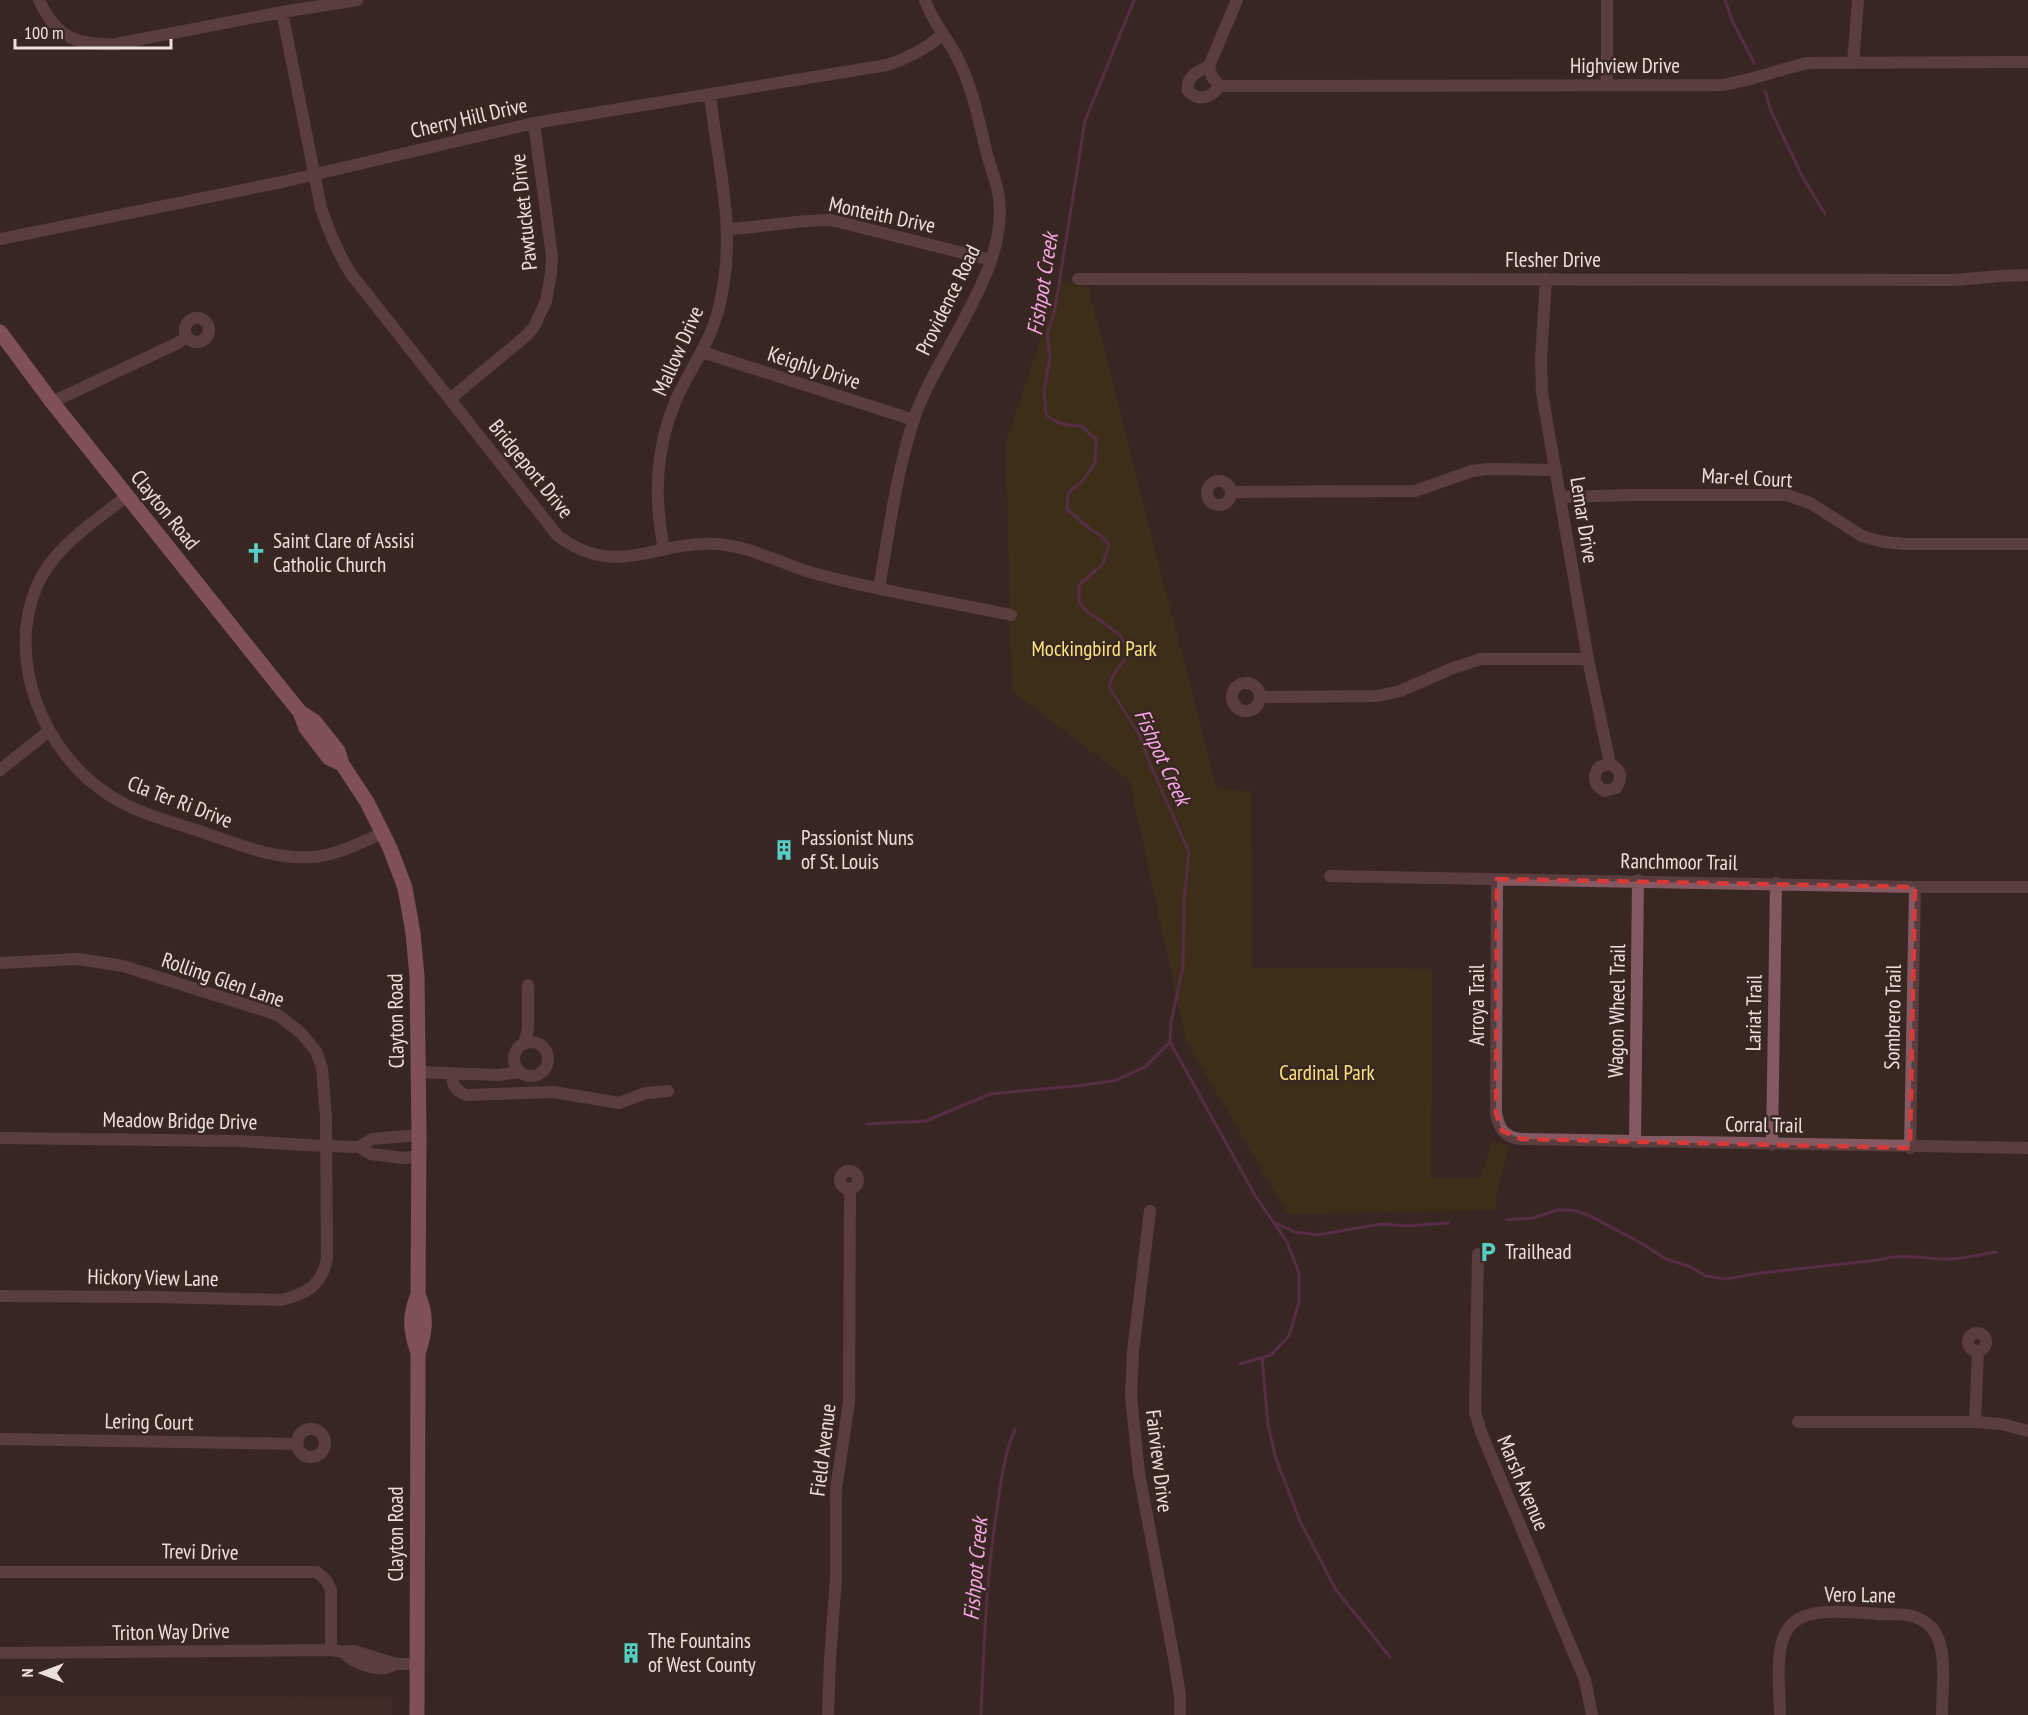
<svg xmlns="http://www.w3.org/2000/svg" width="2028" height="1715" viewBox="0 0 2028 1715" font-family="'PT Sans Narrow',sans-serif">
<rect width="100%" height="100%" fill="#392722"/>
<path fill="#482f27" d="M0 1696 393 1697 392 1715H0Z"/>
<path fill="#42390c" d="M1060 281 1088 288 1216 788 1251 792 1252 968 1432 969 1431 1178H1481L1493 1141 1509 1147 1496 1194 1495 1210 1288 1214 1186 1041 1130 781 1012 691 1006 443Z"/>
<g fill="none" stroke-linecap="round" stroke-linejoin="round">
<path stroke="#7d3370" stroke-width="3" d="M1134 0 1085 121 1055 309 1047 335 1050 357 1044 391 1046 415 1057 422 1068 425 1081 426 1096 439 1095 463 1082 481 1068 493 1067 509 1090 529 1100 535 1109 544 1103 564 1079 585V603L1089 613 1119 634 1129 650C1123 667 1113 668 1109 687L1139 734 1150 764 1189 852 1184 899 1183 967 1171 1022 1170 1042 1256 1197 1287 1242 1299 1273V1302L1289 1336 1271 1355 1240 1364
M1725 0 1731 18 1754 63
M1765 91 1771 111 1802 176 1825 214
M866 1124 926 1121 990 1094 1075 1086 1114 1081 1145 1067 1170 1042
M1506 1220 1533 1218 1557 1210H1572L1588 1215 1641 1243 1666 1259 1691 1267 1706 1276 1726 1279 1761 1273 1879 1260C1903 1252 1926 1260 1950 1259 1965 1259 1981 1254 1996 1252
M1275 1223 1295 1232 1317 1235 1382 1224 1406 1226 1448 1223
M1262 1357 1268 1425 1276 1459 1300 1521 1336 1590 1390 1657
M981 1715C984 1646 986 1577 997 1509 1001 1481 1004 1455 1015 1429"/>
<path stroke="#845962" stroke-width="12" d="M39 0C56 37 76 46 116 44L282 12 357 0
M1607 0V85
M282 12 321 208C329 232 338 253 351 274L558 536C618 580 655 540 717 544 750 546 782 564 813 573 878 591 945 601 1011 615
M1853 63 1858 0
M1209 66C1197 72 1186 76 1188 91 1199 102 1211 98 1220 86
M1220 86 1722 85C1752 81 1779 69 1808 63L2028 62
M1220 86 1212 77 1209 66 1237 0
M728 229C763 227 796 220 831 220L991 260
M0 239 282 182 534 123 887 65C909 58 926 49 943 34
M1078 279 1955 280 2000 276 2028 275
M1546 279 1541 358 1542 393 1588 659 1610 764C1621 769 1623 778 1616 788L1605 791C1594 786 1592 777 1599 767L1610 764
M185 330a12 12 0 1 1 24 0a12 12 0 1 1-24 0Z
M702 352 914 420
M450 399 526 336 534 327 546 301 551 273 552 256 534 123
M52 402 178 343 186 337
M1207 493a12 12 0 1 1 24 0a12 12 0 1 1-24 0Z
M1231 492 1415 491 1472 471 1489 469 1556 470
M127 496C94 522 52 548 36 588 6 662 44 753 109 795 138 814 173 822 205 833 240 845 273 859 310 857 336 856 359 843 383 833
M1561 497 1631 495H1787L1810 503 1862 536 1883 542 1905 544H2028
M664 550C654 499 655 451 675 402 689 370 711 342 719 307 738 231 718 169 710 94
M879 588C889 532 896 474 914 419 937 351 1009 271 999 198 997 183 991 169 987 154 979 122 973 89 958 59 948 38 932 22 925 0
M1232 697a14 14 0 1 1 28 0a14 14 0 1 1-28 0Z
M1260 697 1378 696 1400 691 1453 668 1481 659H1588
M0 770 49 731
M1330 876 1915 887H2028
M1497 879 1496 1113C1499 1129 1504 1137 1521 1139L2028 1148
M0 963 78 959 123 966 278 1015 301 1033 316 1051 322 1068 326 1117 327 1258C322 1285 307 1294 281 1300L158 1297 0 1296
M514 1059a17 17 0 1 1 34 0a17 17 0 1 1-34 0Z
M524 1044 528 1029V985
M418 1072 498 1075 519 1072
M451 1073C453 1085 454 1090 466 1095L554 1092 619 1103 646 1093 668 1091
M0 1138 239 1141 325 1146 359 1147 371 1154 404 1158 419 1156
M1635 1142 1638 880
M1772 1145 1776 883
M359 1147 372 1139 419 1135
M1910 1148 1915 887
M840 1180a9 9 0 1 1 18 0a9 9 0 1 1-18 0Z
M1150 1211 1133 1352 1131 1396 1139 1473 1175 1664 1180 1696V1715
M1478 1254 1475 1412 1481 1432 1585 1680 1592 1715
M1968 1342a9 9 0 1 1 18 0a9 9 0 1 1-18 0Z
M1798 1422H1975L2002 1424 2028 1431
M1975 1422 1978 1351
M297 1443a14 14 0 1 1 28 0a14 14 0 1 1-28 0Z
M0 1439 298 1444
M0 1572H317L326 1580 331 1590V1650
M343 1652C351 1662 373 1670 386 1668 387 1668 395 1664 396 1664
M0 1653 331 1650 343 1652 354 1651 396 1664H417
M828 1715 830 1658 836 1579V1489L849 1402 850 1188
M1780 1715C1780 1690 1773 1646 1790 1626 1808 1605 1853 1613 1878 1614 1890 1615 1904 1613 1915 1617 1922 1619 1932 1626 1936 1634 1947 1653 1942 1692 1942 1715"/>
<path stroke="#da8397" stroke-width="15" d="M0 332 52 402 275 681 300 712 314 721 338 751 342 764 367 802 390 848 405 888 413 933 417 976 419 1135 418 1294C409 1317 410 1330 418 1353
M300 712 306 728 329 758 342 764
M417 1715 418 1353C426 1330 427 1316 418 1294"/>
</g>
<path d="M0 0H2028V1715H0ZM1497 879 1915 887 1910 1148 1521 1139 1502 1131 1496 1113Z" fill="#392722" fill-opacity=".55" fill-rule="evenodd"/>
<path fill="none" stroke="#d83a3a" stroke-width="4.5" stroke-dasharray="12 8" stroke-linejoin="round" d="M1497 879 1915 887 1910 1148 1521 1139 1502 1131 1496 1113Z"/>
<defs>
<g id="church-bare" transform="scale(1.62)"><path d="M-1.2-6h2.4v3.5h3.3v2.4h-3.3V6h-2.4V-.1h-3.3v-2.4h3.3Z" fill="#55cec5" stroke="#392722" stroke-width="2.5" paint-order="stroke"/></g>
<g id="building-bare" transform="scale(1.62)"><path d="M-4-6H4V6H1V3H-1V6H-4ZM-2.5-4.3h1.7v1.8h-1.7ZM.8-4.3h1.7v1.8H.8ZM-2.5-1h1.7V.8h-1.7ZM.8-1h1.7V.8H.8Z" fill="#55cec5" stroke="#392722" stroke-width="2.5" paint-order="stroke"/></g>
<g id="parking-bare" transform="scale(1.62)"><path d="M-3.5-5.5H1a3.5 3.5 0 0 1 0 7H-1V5.5H-3.5ZM-1-3.4V-.6H.8a1.4 1.4 0 0 0 0-2.8Z" fill="#55cec5" stroke="#392722" stroke-width="2.5" paint-order="stroke"/></g>
</defs>
<g fill-rule="evenodd">
<use href="#church-bare" x="256" y="553"/>
<use href="#building-bare" x="784" y="850"/>
<use href="#parking-bare" x="1488" y="1252"/>
<use href="#building-bare" x="631" y="1653"/>
</g>
<g text-anchor="middle" stroke-width="5" stroke-linejoin="round" paint-order="stroke">
<g font-size="21" fill="#ece0dc" stroke="#392722">
<text x="1625" y="73">Highview Drive</text>
<text transform="translate(469 118) rotate(-13)" y="7">Cherry Hill Drive</text>
<text transform="translate(524 212) rotate(-96)" y="7">Pawtucket Drive</text>
<text transform="translate(882 215) rotate(12)" y="7">Monteith Drive</text>
<text x="1553" y="267">Flesher Drive</text>
<text transform="translate(948 300) rotate(-64)" y="7">Providence Road</text>
<text transform="translate(678 351) rotate(-66)" y="7">Mallow Drive</text>
<text transform="translate(814 368) rotate(18)" y="7">Keighly Drive</text>
<text transform="translate(531 469) rotate(51)" y="7">Bridgeport Drive</text>
<text transform="translate(1747 478) rotate(3)" y="7">Mar-el Court</text>
<text transform="translate(165 510) rotate(51)" y="7">Clayton Road</text>
<text transform="translate(1584 520) rotate(81)" y="7">Lemar Drive</text>
<text transform="translate(180 802) rotate(21)" y="7">Cla Ter Ri Drive</text>
<text transform="translate(1679 862) rotate(1)" y="7">Ranchmoor Trail</text>
<text transform="translate(223 980) rotate(19)" y="7">Rolling Glen Lane</text>
<text transform="translate(1477 1005) rotate(-90)" y="7">Arroya Trail</text>
<text transform="translate(1617 1011) rotate(-89)" y="7">Wagon Wheel Trail</text>
<text transform="translate(1754 1013) rotate(-89)" y="7">Lariat Trail</text>
<text transform="translate(1893 1017) rotate(-89)" y="7">Sombrero Trail</text>
<text transform="translate(396 1021) rotate(-91)" y="7">Clayton Road</text>
<text transform="translate(180 1121) rotate(1)" y="7">Meadow Bridge Drive</text>
<text transform="translate(1764 1125) rotate(1)" y="7">Corral Trail</text>
<text transform="translate(153 1278) rotate(1)" y="7">Hickory View Lane</text>
<text transform="translate(149 1422) rotate(1)" y="7">Lering Court</text>
<text transform="translate(823 1450) rotate(-83)" y="7">Field Avenue</text>
<text transform="translate(1159 1461) rotate(83)" y="7">Fairview Drive</text>
<text transform="translate(1523 1483) rotate(67)" y="7">Marsh Avenue</text>
<text transform="translate(396 1534) rotate(-90)" y="7">Clayton Road</text>
<text transform="translate(200 1552) rotate(1)" y="7">Trevi Drive</text>
<text transform="translate(1860 1595) rotate(1)" y="7">Vero Lane</text>
<text transform="translate(171 1632) rotate(-1)" y="7">Triton Way Drive</text>
</g>
<g font-size="21" fill="#ece0dc" stroke="#392722" text-anchor="start">
<text x="273" y="548">Saint Clare of Assisi<tspan x="273" dy="24">Catholic Church</tspan></text>
<text x="801" y="845">Passionist Nuns<tspan x="801" dy="24">of St. Louis</tspan></text>
<text x="1505" y="1259">Trailhead</text>
<text x="648" y="1648">The Fountains<tspan x="648" dy="24">of West County</tspan></text>
</g>
<g font-size="21" fill="#fbe47c" stroke="#392722">
<text x="1094" y="656">Mockingbird Park</text>
<text x="1327" y="1080">Cardinal Park</text>
</g>
<g font-size="22" font-style="italic" fill="#f9a6e6" stroke="#392722">
<text transform="translate(1042 284) rotate(-81)" y="8">Fishpot Creek</text>
<text transform="translate(1163 757) rotate(65)" y="8">Fishpot Creek</text>
<text transform="translate(975 1569) rotate(-85)" y="8">Fishpot Creek</text>
</g>
</g>
<g transform="translate(42 1673) rotate(270)" stroke="#392722" stroke-width="4.5" paint-order="stroke">
<path d="M0-4.5L10 22L0 15L-10 22Z" fill="#ece0dc"/>
<text y="-9" font-size="16" font-weight="bold" text-anchor="middle" fill="#ece0dc">N</text>
</g>
<path d="M15 39v9h156v-9" fill="none" stroke="#ece0dc" stroke-width="3"/>
<text x="24" y="39" font-size="18" fill="#ece0dc" stroke="#392722" stroke-width="4.5" paint-order="stroke">100 m</text>
</svg>
